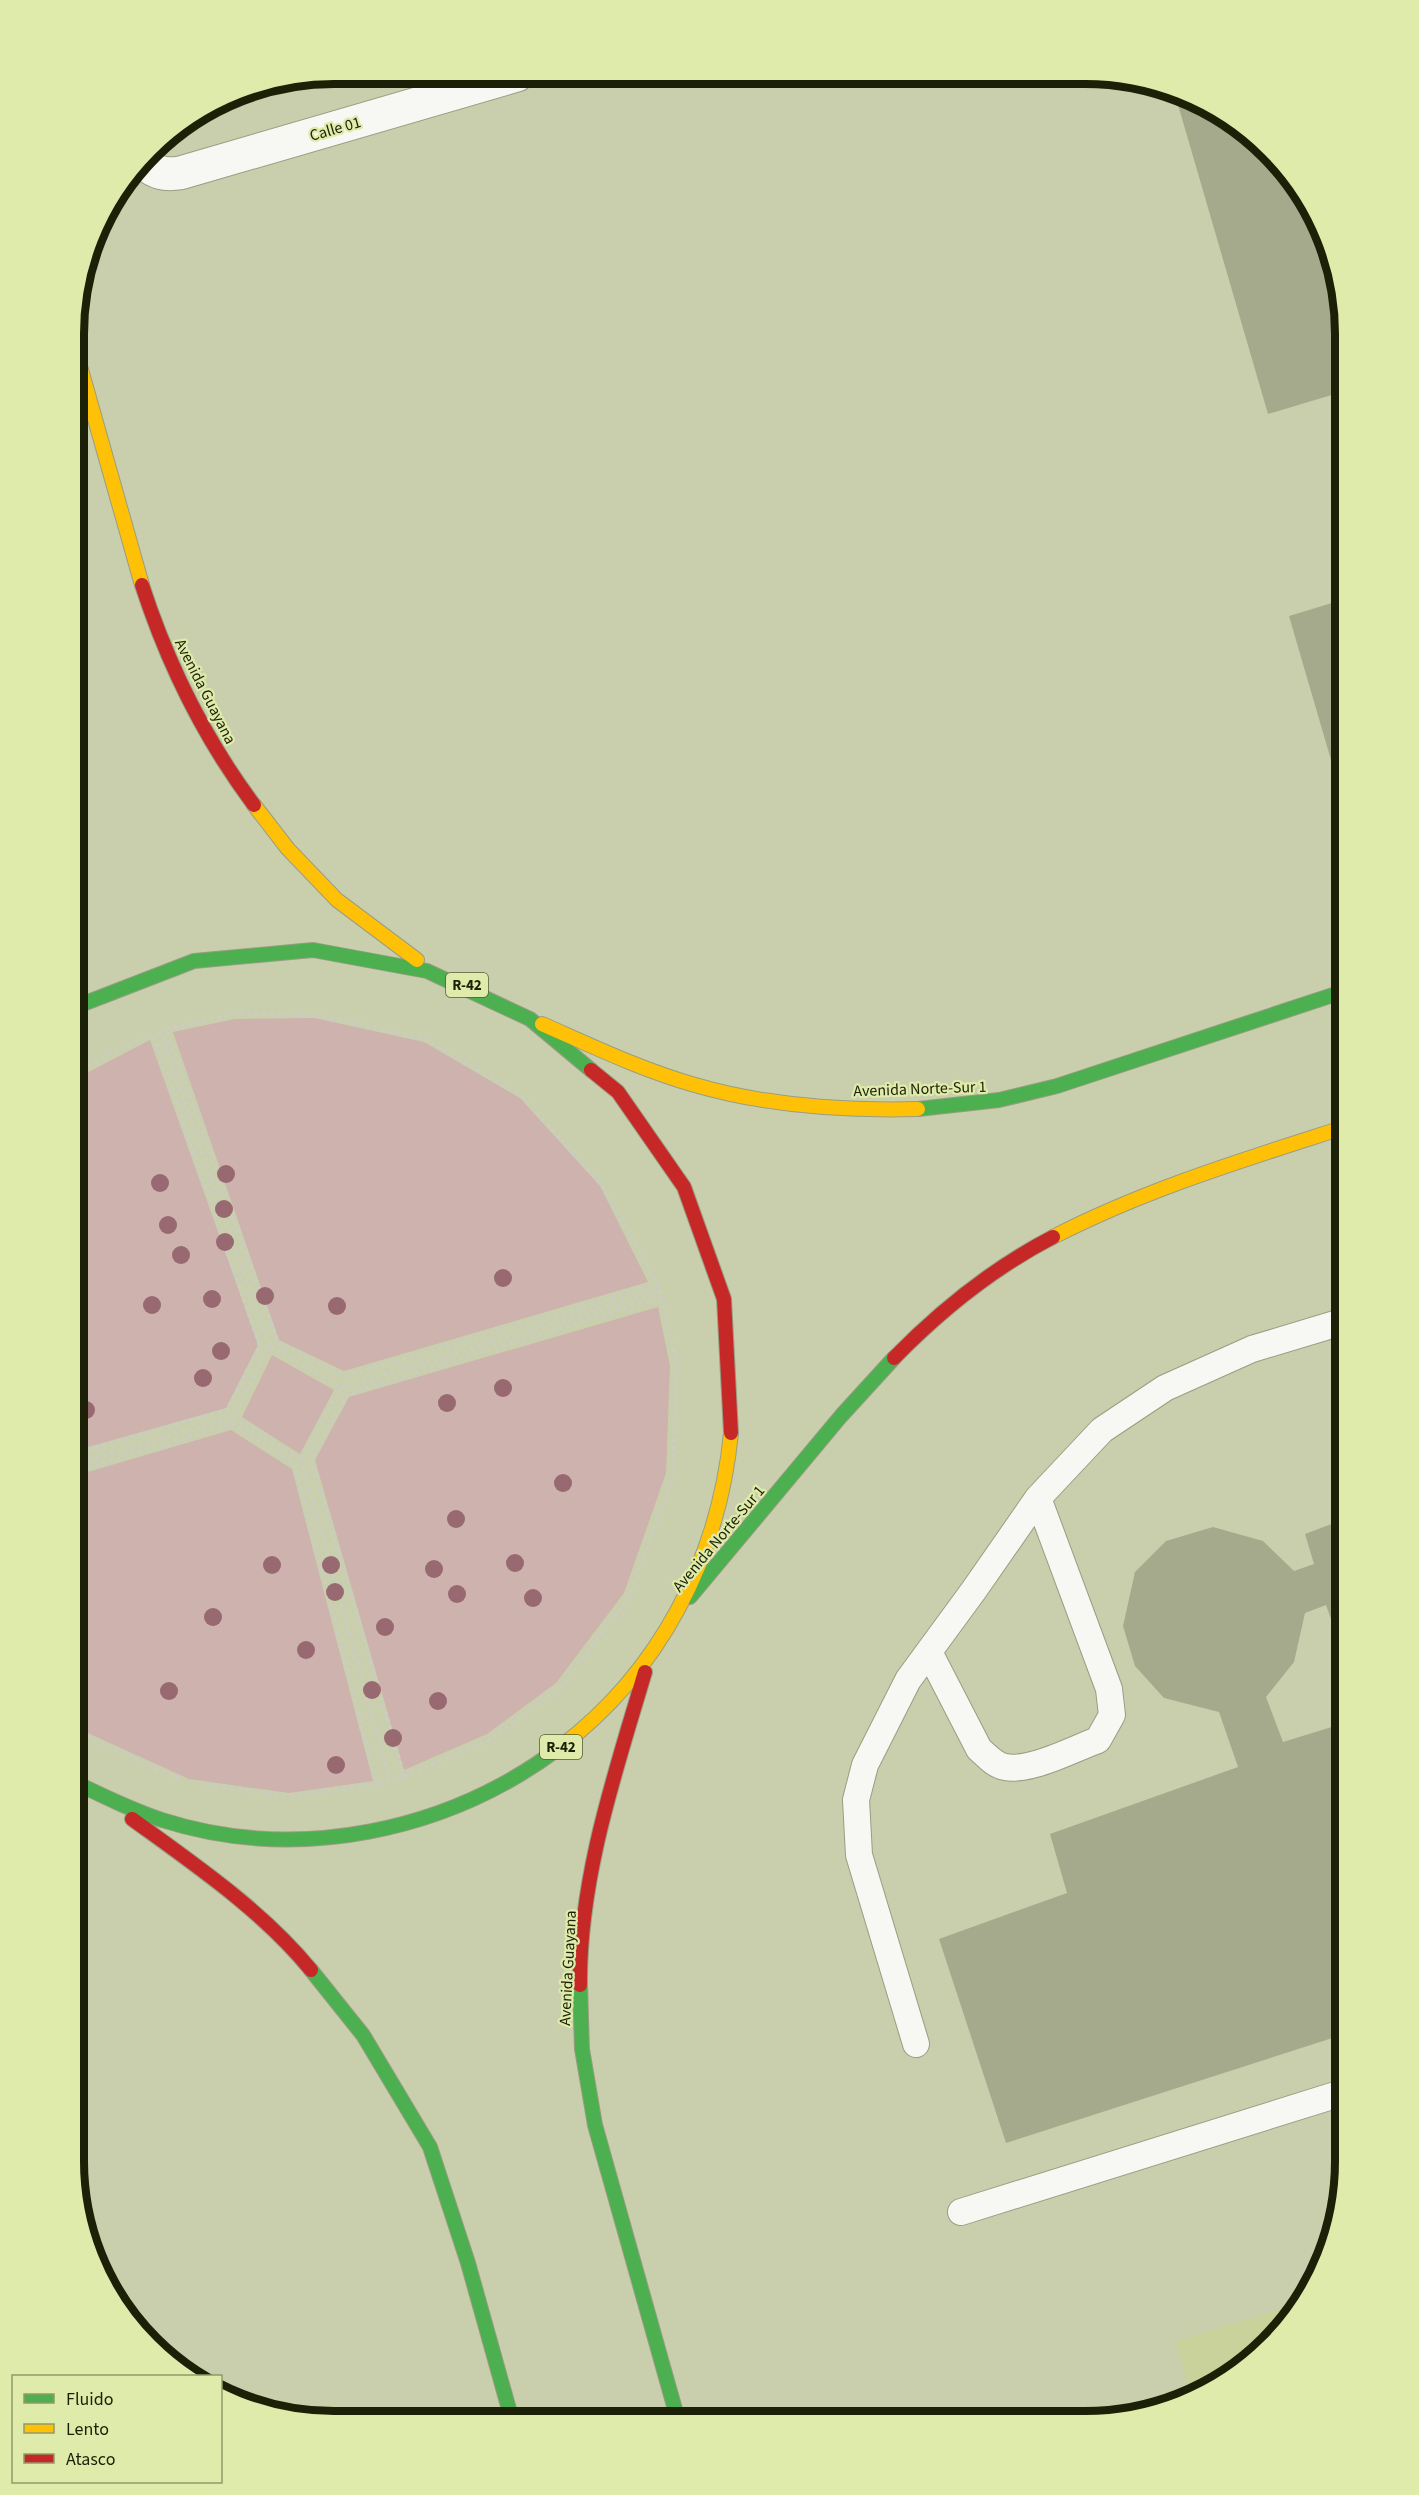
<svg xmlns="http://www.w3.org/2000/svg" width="1419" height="2495" viewBox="0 0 1419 2495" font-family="'Source Sans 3',sans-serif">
<rect width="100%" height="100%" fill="#c9cfac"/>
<path fill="#c8d29a" d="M1301 2303 1291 2320 1230 2377 1191 2397 1176 2341Z"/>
<path fill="#cdb2ad" d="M314 1018 424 1042 520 1098 600 1186 648 1282 344 1371 279 1340 173 1032 235 1019Z
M150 1040 258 1345 226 1408 74 1451 75 1079Z
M658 1307 670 1366 666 1473 624 1593 556 1683 487 1734 404 1770 315 1460 349 1397Z
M272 1355 334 1390 300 1454 242 1417Z
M231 1430 292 1469 373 1781 289 1793 189 1779 79 1729 74 1725V1476Z"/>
<path fill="#a5aa8c" d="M1174 91 1200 100 1256 138 1301 189 1332 250 1346 334 1345 391 1268 414Z
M1345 599V808L1289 616Z
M1345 1519V1658L1326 1605 1305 1613 1294 1662 1266 1697 1283 1742 1335 1726 1345 1757V2034L1006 2143 939 1939 1067 1893 1050 1834 1238 1767 1219 1712 1164 1698 1135 1666 1123 1626 1135 1572 1166 1541 1213 1527 1263 1541 1294 1571 1314 1564 1305 1534Z"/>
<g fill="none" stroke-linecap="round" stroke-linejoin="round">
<g stroke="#999d82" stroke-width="28">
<path id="lane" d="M929 1652 979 1749C987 1756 994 1765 1005 1767 1031 1772 1073 1749 1098 1740L1112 1715 1109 1689 1038 1498
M916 2044 859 1855 856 1800 865 1765 908 1680 974 1590 1038 1498 1102 1430 1165 1388 1252 1349 1345 1321
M961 2212 1345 2092"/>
</g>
<g stroke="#999d82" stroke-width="35">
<path id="street" d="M143 163C156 173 164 175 180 173L517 75"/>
</g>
<g stroke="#999d82" stroke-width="16">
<path id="fast" d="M75 1007 194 961 313 950 427 971 530 1019 591 1070
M918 1109 999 1100 1057 1086 1345 991
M690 1597 841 1416 894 1358
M74 1782C103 1796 131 1810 162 1820 297 1863 447 1832 559 1748
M311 1970 363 2035 430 2147 468 2263 512 2420
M580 1985 582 2049 595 2125 678 2420"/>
</g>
<g stroke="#999d82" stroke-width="16">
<path id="slow" d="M76 352 142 585
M254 805 288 849 337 900 417 960
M542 1024C592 1046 642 1070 695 1085 767 1106 844 1111 918 1109
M1053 1237C1146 1189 1246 1159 1345 1127
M559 1748C660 1672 719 1557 731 1433"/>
</g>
<g stroke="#999d82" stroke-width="16">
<path id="jam" d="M142 585C168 665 204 738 254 805
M591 1070 618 1092 684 1187 724 1299 731 1433
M894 1358C941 1310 993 1268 1053 1237
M132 1819C194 1864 263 1911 311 1970
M580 1985C579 1879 615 1773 645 1672"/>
</g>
<path stroke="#cbccc2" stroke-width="4" stroke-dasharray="3 4.5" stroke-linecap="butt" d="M160 1031 269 1346
M658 1285 344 1376 278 1343 166 1029 235 1014 316 1015 425 1039 521 1095 602 1185 658 1285 677 1364 673 1475 629 1598 559 1688 489 1740 404 1776 311 1459 347 1394 662 1297
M341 1388 660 1291
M74 1454 227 1410 260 1346 153 1034 75 1071
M301 1459 390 1780
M74 1464 233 1418 269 1346 341 1388 301 1459 233 1418
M74 1472 232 1424 295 1465 377 1785
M74 1730 182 1781
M201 1785 288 1796 377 1785 404 1776"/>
<use href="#lane" stroke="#f7f8f3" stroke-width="26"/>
<use href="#street" stroke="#f7f8f3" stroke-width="33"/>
<use href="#fast" stroke="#4caf50" stroke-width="14"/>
<use href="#slow" stroke="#ffc107" stroke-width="14"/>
<use href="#jam" stroke="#c62828" stroke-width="14"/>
</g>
<g fill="#986971">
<circle cx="226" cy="1174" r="9"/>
<circle cx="160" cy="1183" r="9"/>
<circle cx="224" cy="1209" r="9"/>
<circle cx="168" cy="1225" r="9"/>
<circle cx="225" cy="1242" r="9"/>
<circle cx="181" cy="1255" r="9"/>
<circle cx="503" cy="1278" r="9"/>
<circle cx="265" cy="1296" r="9"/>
<circle cx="212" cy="1299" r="9"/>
<circle cx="152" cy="1305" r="9"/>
<circle cx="337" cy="1306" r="9"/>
<circle cx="221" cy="1351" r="9"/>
<circle cx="203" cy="1378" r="9"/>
<circle cx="503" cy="1388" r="9"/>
<circle cx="447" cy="1403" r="9"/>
<circle cx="86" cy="1410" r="9"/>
<circle cx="563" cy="1483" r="9"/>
<circle cx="456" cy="1519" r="9"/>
<circle cx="515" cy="1563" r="9"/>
<circle cx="272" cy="1565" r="9"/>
<circle cx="331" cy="1565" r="9"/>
<circle cx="434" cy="1569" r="9"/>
<circle cx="335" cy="1592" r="9"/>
<circle cx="457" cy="1594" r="9"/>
<circle cx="533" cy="1598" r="9"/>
<circle cx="213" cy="1617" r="9"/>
<circle cx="385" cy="1627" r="9"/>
<circle cx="306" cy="1650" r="9"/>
<circle cx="372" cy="1690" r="9"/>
<circle cx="169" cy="1691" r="9"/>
<circle cx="438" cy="1701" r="9"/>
<circle cx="393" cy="1738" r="9"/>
<circle cx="336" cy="1765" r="9"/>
</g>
<g text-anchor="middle" stroke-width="4.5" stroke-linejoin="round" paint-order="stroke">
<g fill="#dfebaa" stroke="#565d37" stroke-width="1.5">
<rect x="446" y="973" width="42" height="24" rx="4.5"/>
<rect x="540" y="1735" width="42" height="24" rx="4.5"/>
</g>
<g font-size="15" font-weight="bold" fill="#1c2006">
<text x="467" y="990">R-42</text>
<text x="561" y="1752">R-42</text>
</g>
<g font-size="16" fill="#1c2006" stroke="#dfebaa">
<text transform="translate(335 128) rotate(-16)" y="6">Calle 01</text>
<text transform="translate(206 691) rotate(63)" y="6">Avenida Guayana</text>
<text transform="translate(920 1088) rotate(-2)" y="6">Avenida Norte-Sur 1</text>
<text transform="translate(718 1538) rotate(-50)" y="6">Avenida Norte-Sur 1</text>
<text transform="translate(567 1968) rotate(-87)" y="6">Avenida Guayana</text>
</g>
</g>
<path d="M0 0H1419V2495H0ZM334 84H1085A250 250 0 0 1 1335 334V2161A250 250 0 0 1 1085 2411H334A250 250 0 0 1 84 2161V334A250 250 0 0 1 334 84Z" fill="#dfebaa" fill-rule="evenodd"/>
<path fill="none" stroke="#1c2006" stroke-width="8" d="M334 84H1085A250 250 0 0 1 1335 334V2161A250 250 0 0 1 1085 2411H334A250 250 0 0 1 84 2161V334A250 250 0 0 1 334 84Z"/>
<rect x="12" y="2375" width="210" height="108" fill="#dfebaa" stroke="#919a68" stroke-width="1.5"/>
<rect x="24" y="2394" width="30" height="9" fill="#4caf50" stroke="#919a68" stroke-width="1.5"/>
<text x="66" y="2405" font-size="18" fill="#1c2006">Fluido</text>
<rect x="24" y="2424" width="30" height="9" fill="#ffc107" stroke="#919a68" stroke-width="1.5"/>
<text x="66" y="2435" font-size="18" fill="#1c2006">Lento</text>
<rect x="24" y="2454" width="30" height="9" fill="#c62828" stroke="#919a68" stroke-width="1.5"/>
<text x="66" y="2465" font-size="18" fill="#1c2006">Atasco</text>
</svg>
